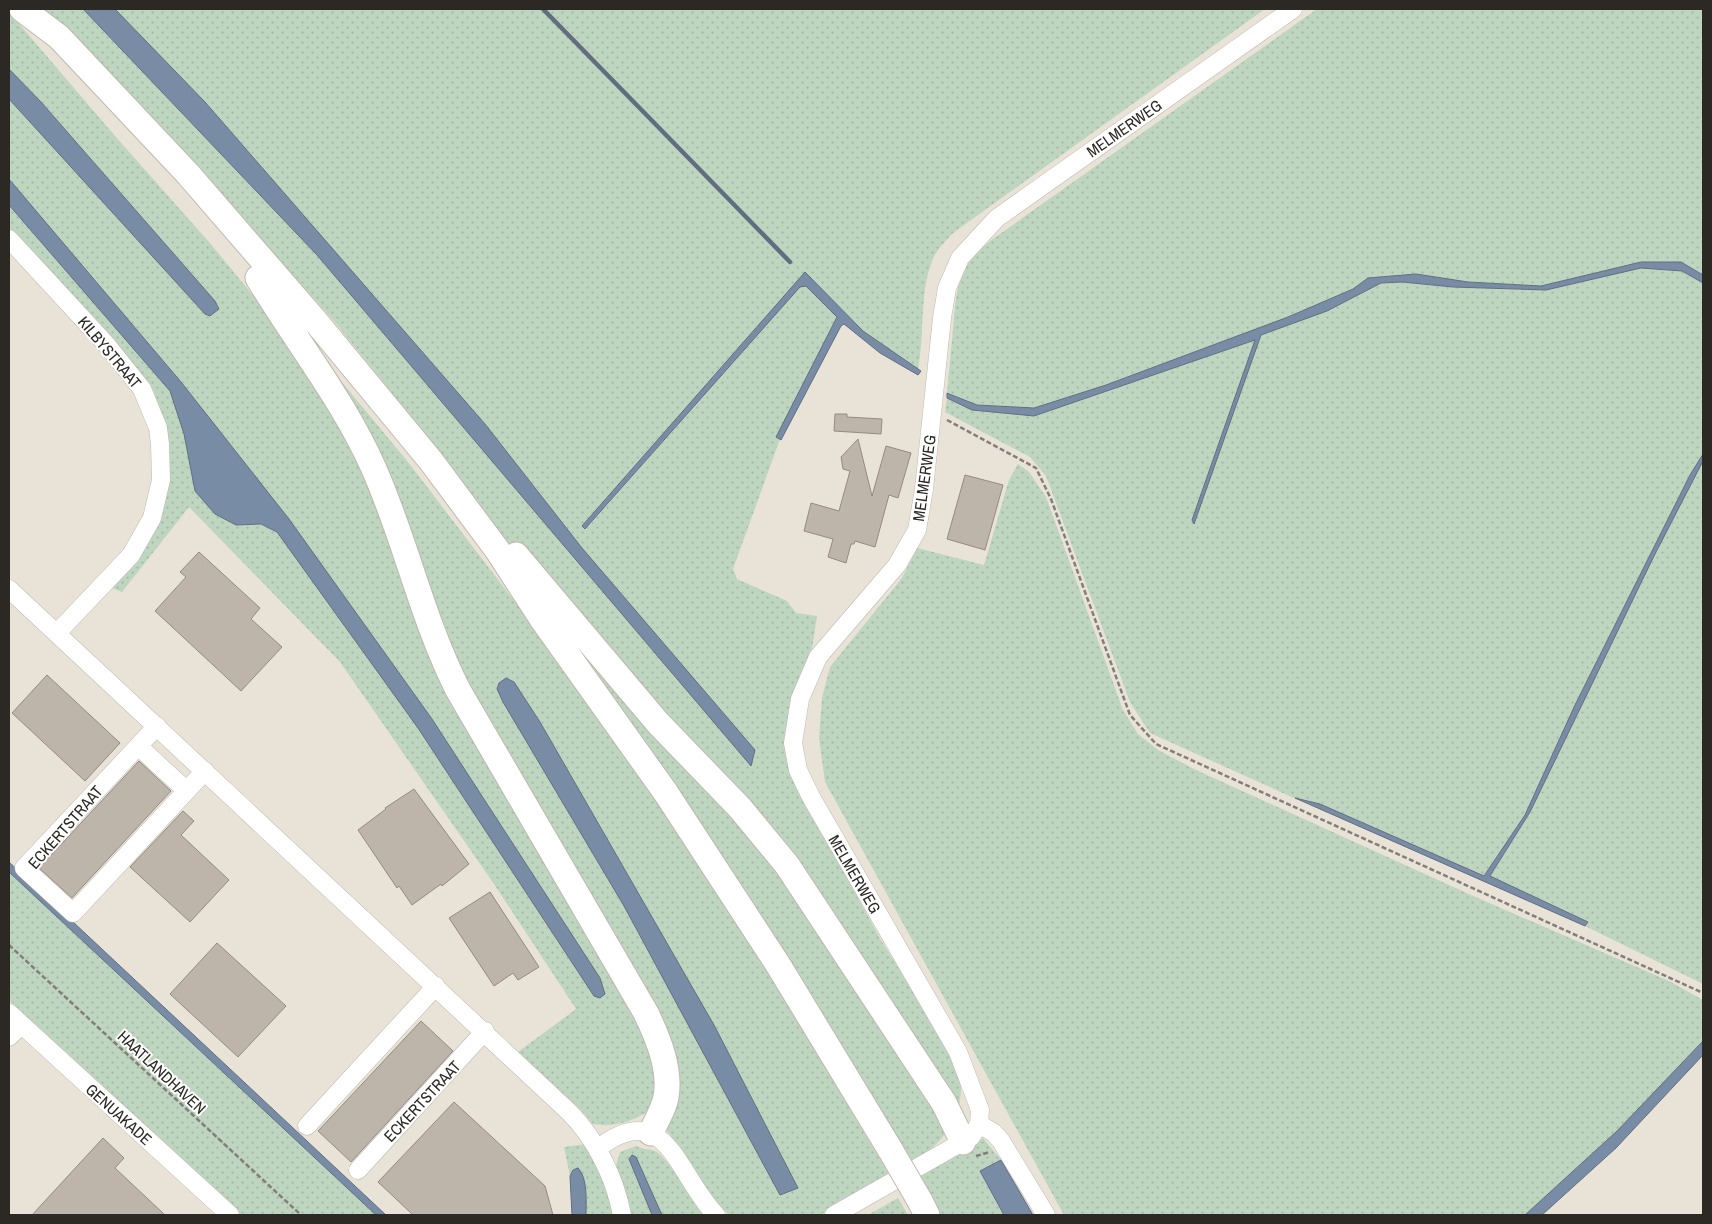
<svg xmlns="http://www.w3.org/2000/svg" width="1712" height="1224" viewBox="0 0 1712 1224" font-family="'Archivo Narrow',sans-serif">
<defs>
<pattern id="grass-dots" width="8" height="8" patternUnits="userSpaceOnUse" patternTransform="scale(1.25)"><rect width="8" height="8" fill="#bed5c0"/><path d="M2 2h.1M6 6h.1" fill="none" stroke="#a3b7a5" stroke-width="1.8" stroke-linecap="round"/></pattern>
</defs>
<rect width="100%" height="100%" fill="#e9e3d7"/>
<path fill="url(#grass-dots)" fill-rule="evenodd" d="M39 9H83L317 255 751 765 755 750 582 548 485 424 205 102 115 9H1265L953 233C945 242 936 250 932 261 919 295 925 334 918 369L863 331 804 273 582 526 586 529 800 287 806 286 837 317 777 436 780 439 733 569 737 579 787 601 796 613 817 616 812 649 789 727 830 847 881 940 955 1059C973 1103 949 1142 910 1164L493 536 451 466 334 321 224 198Z
M1317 9H1703V275L1681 262H1641L1541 286 1467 282 1416 274 1368 278 1353 289 1288 317 1106 385 1034 408 977 405 947 392C949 371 951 350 953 330 956 291 957 266 990 241Z
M9 12 115 136 209 242 284 333 374 482 418 618 623 982 661 1069 651 1110C633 1121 614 1128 593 1124L579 1108 518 1052 576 1009 494 884 340 662 189 507 122 592 112 588 150 541 163 508 168 454 165 422 153 390 125 355 9 233V205L170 391 184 434 195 491 236 525 261 524 277 532 418 728 594 996 600 998 605 994 600 978 432 719 181 382 9 179V99L205 314 219 309 215 301 41 102 9 69Z
M1641 268 1682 271 1703 283V454L1690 475 1575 705 1525 815 1484 876 1320 804 1294 798 1150 733 1130 702 1046 476 1030 457 945 412 947 398 972 410 1034 416 1256 340 1192 520 1194 523 1261 335 1327 311 1381 283 1402 282 1453 287 1546 290Z
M297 328 408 462 570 674 723 897 890 1176 820 1215H729L718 1205 664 1126 674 1082 449 665ZM514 682 540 722 714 1025 798 1188 780 1194 624 906 503 702 497 689Z
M1703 461V984L1585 926 1588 922 1490 877 1530 812 1654 556Z
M1018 464 1029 472 1046 497 1123 710 1138 734 1158 750 1194 769 1471 895 1669 981 1703 1000V1041L1617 1131 1525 1215H1064L825 782 819 738 822 698 830 667 902 578 917 548 984 565 1009 480Z
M9 872 376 1215H241L9 1000Z
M983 1138 1001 1160 980 1171 1004 1215H939L918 1178Z
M586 1144 605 1181 615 1215H586L585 1191 573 1170 570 1176 564 1147Z
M636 1146C642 1149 649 1149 655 1151 669 1157 691 1201 703 1215H662L636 1157 644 1195 652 1215H629L623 1185 616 1165 620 1152Z
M898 1198 908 1215H868Z"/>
<path fill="#798ca5" stroke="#626e7f" d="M83 9H115L205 102 485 424 582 548 755 750 751 766 317 255Z
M9 69 41 102 215 301 219 309 210 316 205 314 9 99Z
M9 179 181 382 289 519 432 719 600 978 605 994 600 998 594 996 418 728 277 532 261 524 236 525 215 514 195 491 184 434 170 391 9 205Z
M1641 262H1681L1703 275V283L1682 271 1641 268 1546 290 1453 287 1402 282 1381 283 1327 311 1261 335 1194 524 1192 520 1255 340 1034 416 972 410 947 398V393L977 405 1034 408 1106 385 1288 317 1353 289 1368 278 1416 274 1468 282 1541 286Z
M805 272 863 331 921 371 918 375 880 353 844 324 841 326 781 440 776 437 837 317 806 286 800 287 585 529 582 526Z
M1703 454V461L1654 556 1530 812 1490 876 1588 922 1585 926 1295 798 1320 804 1484 876 1525 815 1575 705 1690 475Z
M506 678 514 682 540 722 714 1025 798 1188 780 1195 624 906 503 702 497 689 499 683Z
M9 862 386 1215H376L9 872Z
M1703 1041V1055L1616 1148 1542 1215H1525L1617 1131Z
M632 1155 636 1157 662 1215H652L629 1159Z
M1001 1160 1033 1215H1004L980 1171Z
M578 1168C588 1178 586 1202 586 1215H572L570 1176 573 1170Z"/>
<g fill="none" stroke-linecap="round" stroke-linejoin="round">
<path stroke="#626e7f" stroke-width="4.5" d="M543 9 790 262"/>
</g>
<path fill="#bdb4aa" stroke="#938a81" d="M835 414H847V417L882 419 881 434 834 431Z
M858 439 872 496 886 446 911 453 898 498 889 495 875 547 855 541 854 544H851L846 563 828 557 833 539 804 531 811 503 839 511 850 471 843 469 841 457Z
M965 475 1003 485 985 550 947 539Z
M199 552 260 608 251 619 282 647 241 691 155 611 186 577 180 572Z
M47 675 120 743 85 781 12 713Z
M139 761 171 791 72 898 39 868Z
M414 789 469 864 442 886 441 884 412 905 399 886 397 888 358 830 386 809 385 808Z
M183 811 194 821 181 835 229 880 190 922 130 867Z
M490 892 539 967 518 980 513 973 494 986 449 918Z
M217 943 286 1006 238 1057 170 994Z
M421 1021 453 1051 351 1162 318 1131Z
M454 1102 545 1186 553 1215H413L378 1182Z
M103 1138 124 1158 115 1168 165 1215H32Z"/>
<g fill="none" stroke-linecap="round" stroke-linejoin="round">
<g stroke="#bfb9ae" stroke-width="19">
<path id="minor" d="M9 239 106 344 142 389 158 428 160 444 161 480 152 518 131 555 57 633
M9 589 569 1112C596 1139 615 1178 622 1215
M157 726 24 868 73 913 205 771
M138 746 187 791
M9 1013 230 1215
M9 1037 21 1025
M979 1124 994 1133 1001 1141 1046 1215
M307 1126 436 986
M597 1149C666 1095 677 1175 716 1215
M358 1170 485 1031
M834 1215 971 1137 979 1124 980 1110 958 1052 811 797 798 770 793 743 800 699 818 657 897 565 917 530 924 489 942 318 947 288 960 258 997 218 1293 9"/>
</g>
<g stroke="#bfb9ae" stroke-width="27">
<path id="highway" d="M22 9 59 37 188 174 317 323 431 461 498 551 542 619 666 793 777 963 891 1151
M258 278C296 341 344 401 374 469 406 541 422 619 458 690L646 1013C658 1038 671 1069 666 1097 664 1109 656 1121 651 1133
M516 555 658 723 740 808 787 865 944 1103 963 1142
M920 1201 927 1215"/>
</g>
<path stroke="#837e77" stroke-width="2.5" stroke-dasharray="5 2.5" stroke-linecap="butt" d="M947 420 1036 468 1051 499 1130 715 1156 744 1703 993
M9 945 301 1215
M976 1156 990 1152"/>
<use href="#minor" stroke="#fff" stroke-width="18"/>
<use href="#highway" stroke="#fff" stroke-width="25"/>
<g stroke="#bfb9ae" stroke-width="27" stroke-linecap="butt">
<path id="highway-bridge" d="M891 1151 920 1201"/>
</g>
<use href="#highway-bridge" stroke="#fff" stroke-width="25"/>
</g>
<g text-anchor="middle" stroke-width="4" stroke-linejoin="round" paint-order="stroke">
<g font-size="16" fill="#2c2925" stroke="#fff">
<text transform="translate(1124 128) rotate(-35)" y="6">MELMERWEG</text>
<text transform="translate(110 352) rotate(50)" y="6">KILBYSTRAAT</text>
<text transform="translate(924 478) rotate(-82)" y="6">MELMERWEG</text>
<text transform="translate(65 827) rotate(-49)" y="6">ECKERTSTRAAT</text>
<text transform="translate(855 874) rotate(60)" y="6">MELMERWEG</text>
<text transform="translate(162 1072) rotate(43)" y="6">HAATLANDHAVEN</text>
<text transform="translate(422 1101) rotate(-47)" y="6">ECKERTSTRAAT</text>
<text transform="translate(119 1114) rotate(42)" y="6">GENUAKADE</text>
</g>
</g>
<rect width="1712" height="1224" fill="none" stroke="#2c2925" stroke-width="20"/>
</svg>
